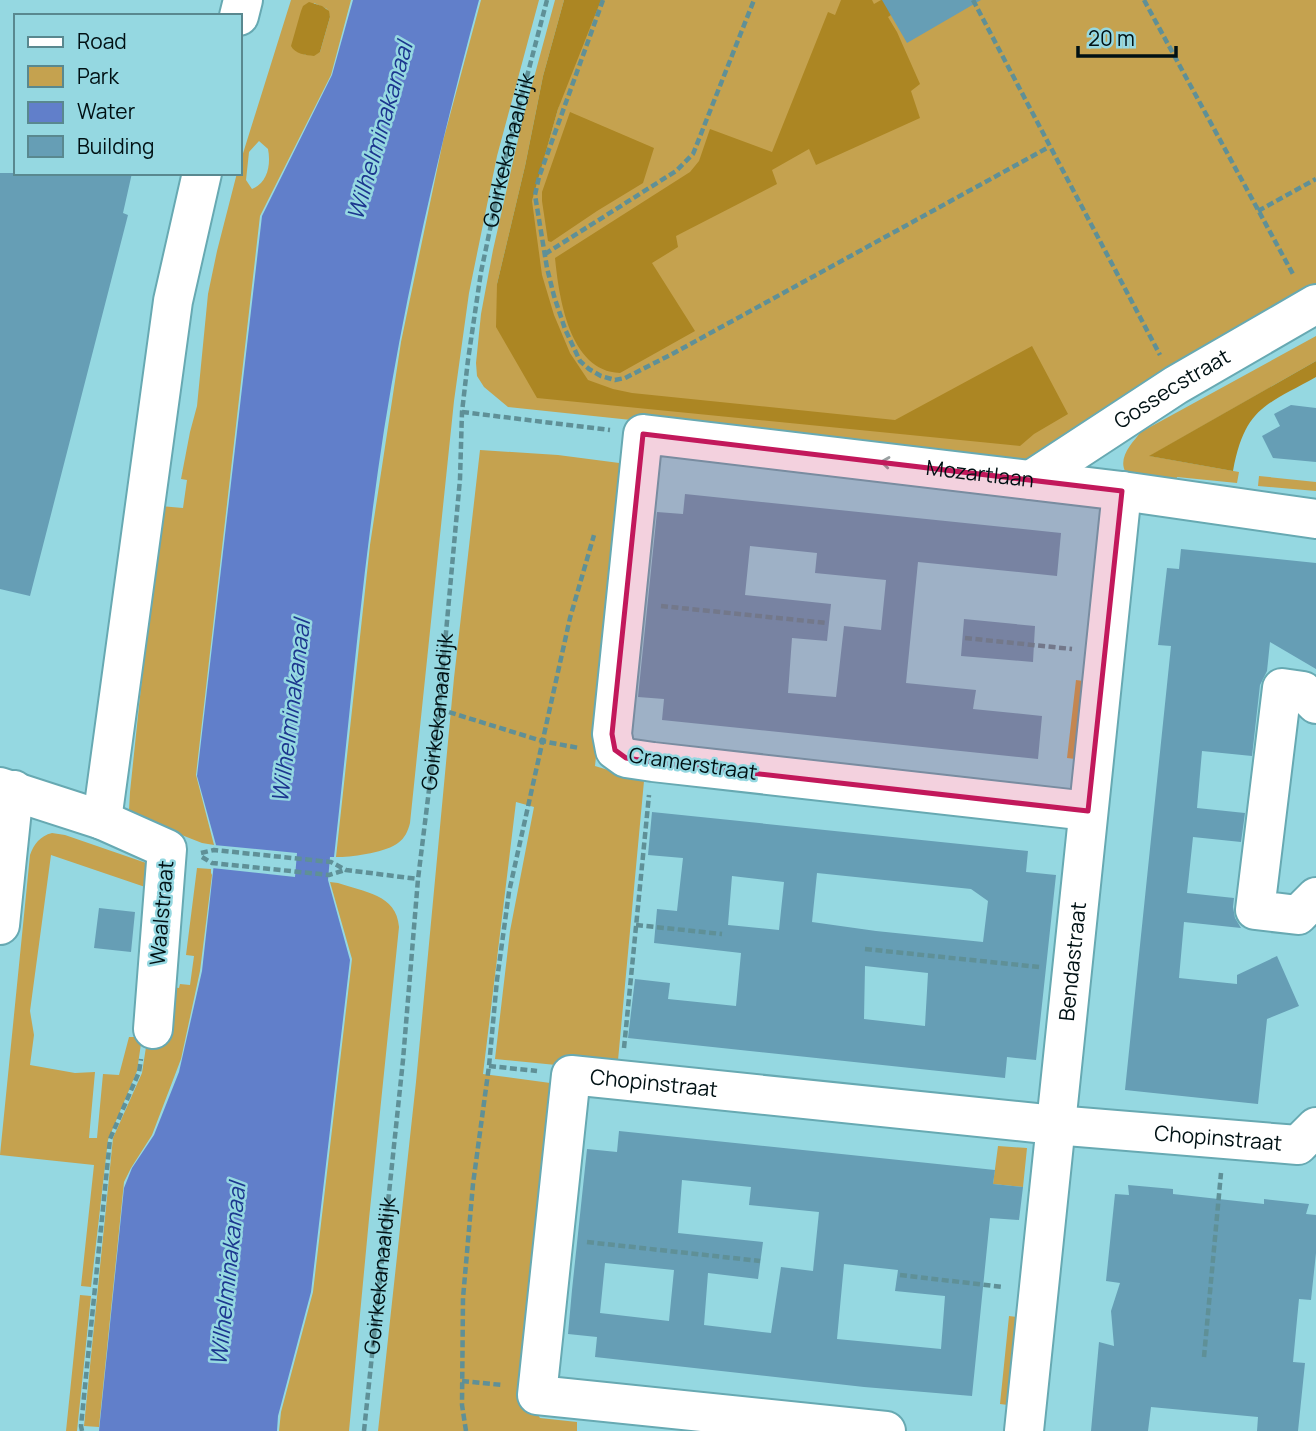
<svg xmlns="http://www.w3.org/2000/svg" width="1316" height="1431" viewBox="0 0 1316 1431" font-family="Manrope,sans-serif">
<rect width="100%" height="100%" fill="#95d8e1"/>
<path fill="#c5a24f" fill-rule="evenodd" d="M291 0H351L331 75 260 216 196 775 214 845 202 843 136 817 129 810 130 792 160 506 183 508 187 480 181 479 190 432 197 406 208 294 217 251 237 173H240V163ZM314 3 327 9 330 17 320 52 306 55 294 49ZM259 141 268 149C271 164 268 183 252 189L246 180 249 152Z
M481 0H539L497 156 469 293 454 401 410 823C408 831 405 838 398 843 387 852 349 858 336 857L370 545 401 342 443 141Z
M555 0H564L543 76 525 166 497 284V323L589 0H1316V301L1069 466 508 407 484 387 477 376 476 363 481 314 493 250 522 122Z
M1316 336V361L1150 456 1239 472 1237 483 1177 477 1175 486 1126 473C1117 458 1132 443 1141 432Z
M480 450 558 455 627 464 595 766 644 781 617 1071 495 1059 510 931 534 807 516 802 483 1074 565 1085 531 1404 540 1418 577 1422V1431H378L416 1082 454 678Z
M1259 476 1316 482V491L1258 486Z
M1076 680 1083 681 1075 759 1067 758Z
M52 833 65 835 152 865 148 888 51 855 30 1011 34 1035 30 1065 75 1073 95 1072 89 1138H97L103 1074 119 1075 129 1037H142L137 1071 108 1140 91 1287 81 1286 94 1165 0 1155 30 855C34 844 40 836 52 833Z
M197 868 211 869V873L212 875 200 971 181 1059 152 1135 131 1168 124 1182 99 1427 84 1426 113 1138 142 1073 146 1047 159 1048 166 986 179 988 180 984 190 985 194 956 186 955Z
M330 882 338 883C363 892 397 894 399 927L369 1219 349 1431H279L281 1412 313 1292 352 959Z
M998 1146 1027 1148 1023 1187 993 1184Z
M80 1295 91 1296 77 1431H66Z
M1009 1316 1017 1317 1008 1405 1000 1404Z"/>
<path fill="#ac8623" d="M564 0H601L558 109 532 201 542 275 554 315 570 353 588 380 613 389 632 393 895 420 1032 346 1068 414 1034 434 1020 446 537 398 496 327 497 284 525 166 543 76Z
M841 0H872L874 4 881 0H913L888 17 897 32 920 84 911 91 920 118 816 165 809 149 772 170 777 184 676 236 678 247 652 263 695 331 620 373C569 371 559 297 555 258L690 172 699 161 710 129 772 152 828 12 835 15Z
M309 2 322 6 329 11 330 17 320 52 314 56C306 55 295 54 291 46L301 11 303 6Z
M570 112 654 148 643 183 597 211 551 242 548 241 542 201V192Z
M1316 361V377C1264 406 1245 408 1233 471L1149 456Z"/>
<path fill="#617fca" d="M353 0H479C441 142 407 285 384 430 362 572 350 715 334 857H330L328 880 350 960 311 1292 278 1416 277 1431H99L124 1188 132 1168 154 1135 179 1072 202 971 216 845 197 776 262 216 332 75Z"/>
<path fill="#95d8e1" d="M214 845 297 853 295 877 212 868Z"/>
<path fill="#669eb5" fill-rule="evenodd" d="M882 0H981L907 43Z
M0 173H132L123 213 128 215 30 596 0 589Z
M1291 405 1316 408V462L1273 458 1262 436 1280 426 1274 414Z
M685 494 1061 533 1057 576 918 562 906 683 976 690 973 709 1042 716 1038 759 662 720 664 699 638 697 657 512 683 514ZM750 546 817 553 815 573 886 580 881 630 844 626 836 697 788 693 792 638 827 641 831 604 745 595Z
M1181 549 1316 563V669L1270 642 1267 671 1260 685 1252 756 1202 751 1197 808 1245 813 1241 842 1193 837 1187 893 1234 898 1233 907 1235 918 1241 928 1184 922 1179 978 1237 984V975L1277 956 1299 1006 1267 1019 1258 1104 1125 1090 1171 646 1158 645 1167 568 1179 569Z
M964 619 1035 626 1033 662 961 656Z
M652 812 1028 851 1026 872 1056 875 1036 1060 1007 1057 1005 1078 628 1038 635 979 670 983 668 999 736 1006 741 953 654 943 657 909 677 911 683 858 648 855ZM817 873 971 889 988 901 983 942 876 931 812 922ZM732 876 784 882 779 930 728 925ZM865 966 928 973 925 1026 864 1019Z
M99 908 135 912 131 952 94 948Z
M619 1131 995 1170 993 1184 1023 1187 1019 1220 990 1218 972 1396 864 1387 595 1357 597 1337 568 1334 572 1290 587 1149 617 1152ZM682 1180 751 1187 749 1205 819 1212 813 1271 781 1267 771 1333 704 1325 708 1273 758 1279 763 1242 678 1233ZM605 1263 674 1270 669 1321 600 1313ZM844 1264 898 1270 895 1291 945 1296 941 1349 837 1339Z
M1128 1185 1173 1189V1194L1264 1204V1199L1309 1204 1306 1214 1316 1215V1253L1311 1300 1299 1299 1296 1330 1293 1362 1305 1363 1298 1431H1257L1258 1417 1151 1407 1148 1431H1091L1099 1342 1114 1346 1111 1311 1120 1283 1106 1281 1115 1194 1129 1195Z"/>
<g fill="none" stroke-linecap="round" stroke-linejoin="round">
<g stroke="#67a9b2" stroke-width="42">
<g id="minor">
<path d="M239 16 243 0"/>
<path id="s2" d="M1031 480 1176 385 1316 304"/>
<path d="M1316 704 1303 691 1282 688 1255 910 1298 915 1316 897"/>
<path d="M0 787 102 820 167 849 153 1029"/>
<path id="s3" d="M1088 811 653 762 626 758 615 750 612 734 643 434 1122 491 1316 519"/>
<path d="M102 820 173 301 202 173"/>
<path d="M0 925 14 790"/>
<path id="s4" d="M886 1431 537 1395 571 1075 1055 1125 1298 1145 1316 1127"/>
<path id="s5" d="M1024 1431 1122 491"/>
</g>
</g>
<g stroke="#5f9097" stroke-width="4.5" stroke-dasharray="7 3.5" stroke-linecap="butt">
<path d="M603 0 539 177 535 195 547 268 554 296 565 329 580 361 589 369 601 376 615 380 625 378 674 353 1049 147"/>
<path d="M973 0 1160 355"/>
<path d="M1144 0 1294 276"/>
<path d="M1258 211 1316 179"/>
<path d="M545 254 676 171 693 154 754 0"/>
<path d="M462 412 610 430"/>
<path d="M661 606 827 623"/>
<path d="M965 638 1072 649"/>
<path d="M439 709 542 741 579 748"/>
<path d="M201 853 214 850 331 862 346 870 418 879"/>
<path d="M202 857 212 863 329 875 345 870"/>
<path d="M636 925 722 934"/>
<path d="M865 949 1039 967"/>
<path d="M624 1048 649 795"/>
<path d="M489 1066 537 1071"/>
<path d="M587 1242 760 1261"/>
<path d="M900 1275 1003 1287"/>
<path d="M1204 1357 1221 1173"/>
<path d="M462 1381 502 1385"/>
<path d="M82 1431 81 1426 110 1139 139 1072 141 1059"/>
<path id="s1" d="M364 1431 403 1060 418 879 439 709 460 479 462 412 468 360 481 272 503 168 547 0"/>
<path d="M466 1431 462 1405 463 1298 473 1184 489 1066 497 980 509 892 570 618 594 535"/>
</g>
<use href="#minor" stroke="#fff" stroke-width="38"/>
</g>
<defs><path id="oneway-shaft" d="M-6 0H5M1.5-3L5.5 0L1.5 3" fill="none" stroke-width="1.6" stroke-linecap="round" stroke-linejoin="round" transform="scale(1.75)"/></defs>
<use stroke="#99a0a1" href="#oneway-shaft" transform="translate(891 463) rotate(-173)"/>
<path fill="#c2185b" fill-opacity="0.2" stroke="#c2185b" stroke-width="5" stroke-linejoin="round" d="M643 434 1122 491 1088 811 653 762 626 758 615 750 612 734Z"/>
<g text-anchor="middle" stroke-width="5" stroke-linejoin="round" paint-order="stroke">
<g font-size="21" fill="#001114" stroke="#95d8e1">
<text dy="7" stroke="none"><textPath href="#s1" startOffset="1290">Goirkekanaaldijk</textPath></text>
<text dy="7" stroke="none"><textPath href="#s2" startOffset="168">Gossecstraat</textPath></text>
<text dy="7" stroke="none"><textPath href="#s3" startOffset="1136">Mozartlaan</textPath></text>
<text dy="7" stroke="none"><textPath href="#s1" startOffset="723">Goirkekanaaldijk</textPath></text>
<text transform="translate(693 764) rotate(8)" y="7">Cramerstraat</text>
<text transform="translate(162 913) rotate(-85)" y="7">Waalstraat</text>
<text dy="7" stroke="none"><textPath href="#s5" startOffset="472">Bendastraat</textPath></text>
<text dy="7" stroke="none"><textPath href="#s4" startOffset="756">Chopinstraat</textPath></text>
<text dy="7" stroke="none"><textPath href="#s4" startOffset="1323">Chopinstraat</textPath></text>
<text dy="7" stroke="none"><textPath href="#s1" startOffset="156">Goirkekanaaldijk</textPath></text>
</g>
<g font-size="23" font-style="italic" fill="#1c368e" stroke="#95d8e1">
<text transform="translate(380 131) rotate(-74)" y="8">Wilhelminakanaal</text>
<text transform="translate(291 711) rotate(-83)" y="8">Wilhelminakanaal</text>
<text transform="translate(228 1274) rotate(-84)" y="8">Wilhelminakanaal</text>
</g>
</g>
<rect x="14" y="14" width="228" height="161" fill="#95d8e1" stroke="#59888f" stroke-width="2"/>
<rect x="28" y="37" width="35" height="10" fill="#ffffff" stroke="#59888f" stroke-width="2"/>
<text x="77" y="49" font-size="21" fill="#001114">Road</text>
<rect x="28" y="66" width="35" height="21" fill="#c5a24f" stroke="#59888f" stroke-width="2"/>
<text x="77" y="84" font-size="21" fill="#001114">Park</text>
<rect x="28" y="102" width="35" height="21" fill="#617fca" stroke="#59888f" stroke-width="2"/>
<text x="77" y="119" font-size="21" fill="#001114">Water</text>
<rect x="28" y="136" width="35" height="21" fill="#669eb5" stroke="#59888f" stroke-width="2"/>
<text x="77" y="154" font-size="21" fill="#001114">Building</text>
<path d="M1078 46v10h98v-10" fill="none" stroke="#001114" stroke-width="3.5"/>
<text x="1088" y="46" font-size="21" fill="#001114" stroke="#95d8e1" stroke-width="5" paint-order="stroke">20 m</text>
</svg>
